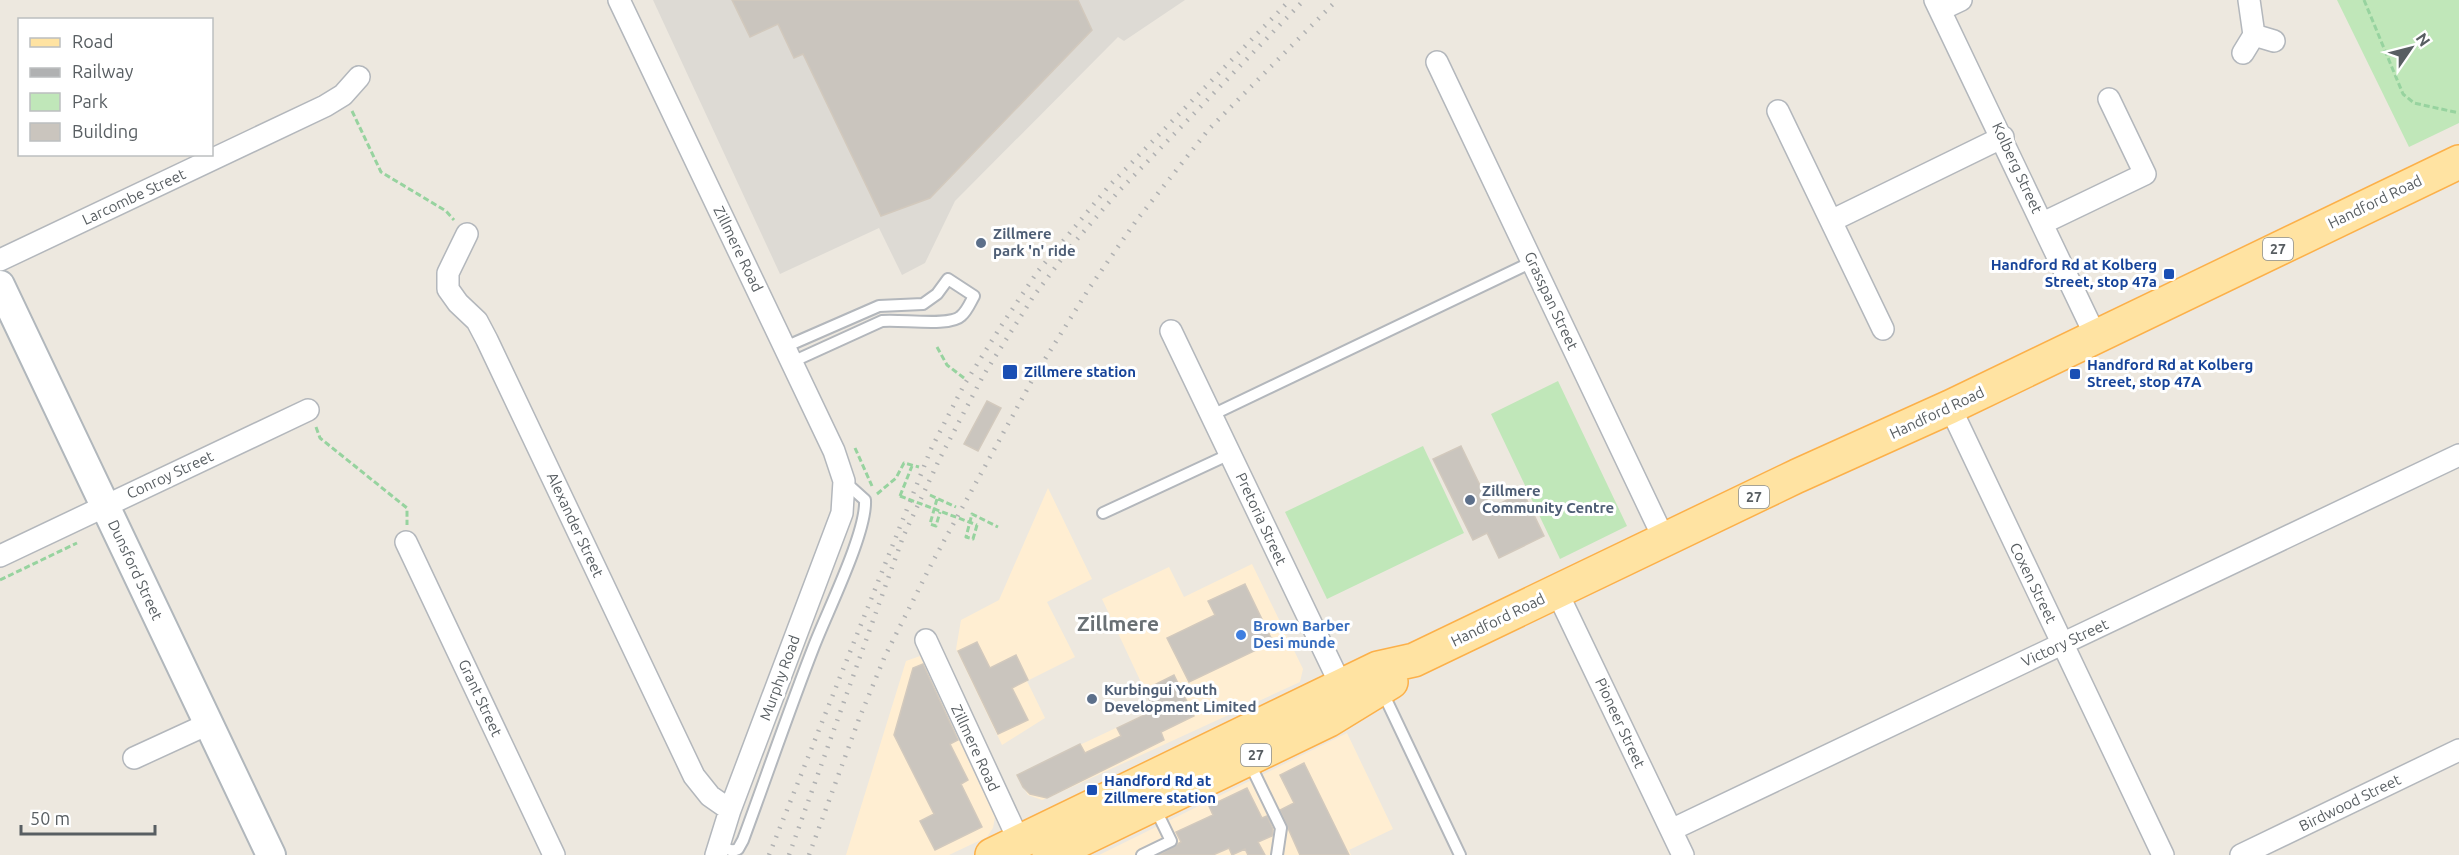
<svg xmlns="http://www.w3.org/2000/svg" width="2459" height="855" viewBox="0 0 2459 855" font-family="Ubuntu,sans-serif">
<rect width="100%" height="100%" fill="#ede8df"/>
<path fill="#ffeed2" d="M1048 488 1092 579 1047 602 1075 657 1027 681 1045 718 1002 745 956 649 961 620 999 600Z
M1252 564 1303 669 1300 682 1050 797 1042 800 1028 795 1016 775 1154 710 1102 599 1169 567 1184 597Z
M920 656 995 817 993 828 987 837 949 855H846L906 661Z
M1347 733 1393 829 1349 850 1351 855H1099Z"/>
<path fill="#dddad4" d="M653 0H1185L1124 41 1118 37 955 201 925 263 902 275 879 228 780 274Z"/>
<path fill="#c0e7b9" d="M2337 0H2459V123L2409 147Z
M1558 381 1627 526 1560 559 1491 414Z
M1423 446 1464 533 1327 599 1285 512Z"/>
<path fill="#cac5be" stroke="#d2c9bd" stroke-width="1.5" d="M732 0H1078L1092 30 930 198 881 216 803 54 794 58 778 24 750 37Z
M987 401 1001 408 978 451 964 444Z
M1461 446 1491 508 1523 492 1544 536 1499 558 1487 533 1473 540 1433 459Z
M1245 584 1273 642 1189 682 1167 638 1215 615 1208 601Z
M977 642 990 668 1016 655 1028 680 1012 688 1028 720 998 734 958 651Z
M923 664 958 740 950 744 968 780 961 784 982 827 935 850 920 821 934 814 894 735 913 668Z
M1174 675 1194 716 1161 732 1164 740 1047 798 1030 794 1023 787 1017 775 1080 744 1085 753 1121 736 1117 728 1155 710 1144 690Z
M1304 763 1349 855H1300L1280 810 1294 803 1280 775Z
M1247 788 1262 818 1267 816 1273 829 1272 836 1258 842 1265 855H1248L1245 849 1232 855 1229 848 1213 855H1159L1181 842 1176 832 1213 815 1209 806Z"/>
<g fill="none" stroke-linecap="round" stroke-linejoin="round">
<g stroke="#b3b7bc" stroke-width="14">
<path id="lane" d="M785 347 879 306 923 304 937 294 948 279 974 296C970 303 967 311 961 316 950 327 901 319 882 321L792 362
M1212 415 1532 262
M1103 513 1230 454
M1383 693 1460 855
M1249 762 1281 828 1277 855
M719 846 733 851 738 849 743 840C767 775 789 710 814 646 827 612 867 532 865 500L845 482
M1142 855 1171 841 1155 808"/>
</g>
<g stroke="#b3b7bc" stroke-width="24">
<path id="street" d="M619 0 834 451 844 481 842 513 730 810 716 855
M1935 0 2096 337
M2249 0 2254 35
M1940 10 1961 0
M2243 53 2254 35 2274 41
M1437 62 1665 541
M1778 111 1883 329
M1831 221 2003 137
M2043 223 2145 174 2109 99
M467 234 448 273V289L458 303 477 321 487 340 694 776 710 796 730 810
M0 260 325 106 343 95 359 77
M1171 331 1346 696
M1950 407 2163 855
M406 542 554 855
M0 556 308 410
M1557 592 1683 855
M926 640 1020 843
M134 758 208 724
M1671 830 2459 455
M2241 855 2459 750"/>
</g>
<g stroke="#b1b7bc" stroke-width="32">
<path id="secondary" d="M0 285 271 855"/>
</g>
<g stroke="#fcb049" stroke-width="36">
<path id="primary" d="M992 855 1378 668 1414 660 1797 476 1950 407 2459 162
M1049 855 1329 720 1391 682"/>
</g>
<path stroke="#97d39f" stroke-width="3" stroke-dasharray="6 3" stroke-linecap="butt" d="M2364 0 2403 94 2414 103 2459 113
M352 111 381 172 446 211 454 220
M937 347 947 365 964 378
M316 427 320 438 407 508V525
M855 448 872 486
M877 494 896 478 904 463 919 467
M930 495 956 507
M900 496 912 466
M937 499 930 524 936 526 940 512
M977 525 973 539 966 537 972 514 998 527
M0 580 77 543"/>
<use href="#lane" stroke="#fff" stroke-width="10"/>
<use href="#street" stroke="#fff" stroke-width="21"/>
<use href="#secondary" stroke="#fff" stroke-width="28"/>
<use href="#primary" stroke="#ffe3a2" stroke-width="33"/>
<path stroke="#b0b1b2" stroke-width="4.5" stroke-dasharray="1.5 8" stroke-linecap="butt" d="M769 855 931 449 964 385 1001 326 1038 271 1109 186 1290 0
M789 855 903 537 940 458 983 376 1033 297 1073 244 1118 192 1304 0
M809 855 859 719 885 656 933 561 1035 375 1090 287 1136 221 1209 129 1337 0"/>
<path stroke="#97d39f" stroke-width="3" stroke-dasharray="6 3" stroke-linecap="butt" d="M900 496 977 525"/>
</g>
<g fill="#5c6f8a" stroke="#fff" stroke-width="2">
<circle cx="981" cy="243" r="6"/>
<circle cx="1470" cy="500" r="6"/>
<circle cx="1092" cy="699" r="6"/>
</g>
<g fill="#1a4fb4" stroke="#fff" stroke-width="2">
<rect x="2163" y="268" width="12" height="12" rx="3"/>
<rect x="1002" y="364" width="16" height="16" rx="3"/>
<rect x="2069" y="368" width="12" height="12" rx="3"/>
<rect x="1086" y="784" width="12" height="12" rx="3"/>
</g>
<circle fill="#3f7fe0" stroke="#fff" stroke-width="2" cx="1241" cy="635" r="6"/>
<g text-anchor="middle" stroke-width="6" stroke-linejoin="round" paint-order="stroke">
<g fill="#fff" stroke="#8a8e91" stroke-width="1.5">
<rect x="2263" y="238" width="30" height="22" rx="4.5"/>
<rect x="1739" y="486" width="30" height="22" rx="4.5"/>
<rect x="1241" y="744" width="30" height="22" rx="4.5"/>
</g>
<g font-size="14" font-weight="bold" fill="#585e62">
<text x="2278" y="254">27</text>
<text x="1754" y="502">27</text>
<text x="1256" y="760">27</text>
</g>
<g font-size="15" fill="#585e62" stroke="#fff">
<text transform="translate(2017 168) rotate(65)" y="5">Kolberg Street</text>
<text transform="translate(134 197) rotate(-25)" y="5">Larcombe Street</text>
<text transform="translate(2375 202) rotate(-26)" y="5">Handford Road</text>
<text transform="translate(738 249) rotate(64)" y="5">Zillmere Road</text>
<text transform="translate(1551 301) rotate(65)" y="5">Grasspan Street</text>
<text transform="translate(1937 413) rotate(-25)" y="5">Handford Road</text>
<text transform="translate(170 475) rotate(-25)" y="5">Conroy Street</text>
<text transform="translate(1261 519) rotate(65)" y="5">Pretoria Street</text>
<text transform="translate(575 525) rotate(65)" y="5">Alexander Street</text>
<text transform="translate(135 570) rotate(65)" y="5">Dunsford Street</text>
<text transform="translate(2033 583) rotate(64)" y="5">Coxen Street</text>
<text transform="translate(1498 620) rotate(-26)" y="5">Handford Road</text>
<text transform="translate(2065 643) rotate(-25)" y="5">Victory Street</text>
<text transform="translate(780 678) rotate(-70)" y="5">Murphy Road</text>
<text transform="translate(480 698) rotate(65)" y="5">Grant Street</text>
<text transform="translate(1620 723) rotate(65)" y="5">Pioneer Street</text>
<text transform="translate(975 748) rotate(65)" y="5">Zillmere Road</text>
<text transform="translate(2350 803) rotate(-26)" y="5">Birdwood Street</text>
</g>
<g font-size="15" font-weight="bold" fill="#4e5e75" stroke="#fff" text-anchor="start">
<text x="993" y="239">Zillmere<tspan x="993" dy="17">park 'n' ride</tspan></text>
<text x="1482" y="496">Zillmere<tspan x="1482" dy="17">Community Centre</tspan></text>
<text x="1104" y="695">Kurbingui Youth<tspan x="1104" dy="17">Development Limited</tspan></text>
</g>
<g font-size="15" font-weight="bold" fill="#164399" stroke="#fff" text-anchor="start">
<text x="2157" y="270" text-anchor="end">Handford Rd at Kolberg<tspan x="2157" dy="17">Street, stop 47a</tspan></text>
<text x="2087" y="370">Handford Rd at Kolberg<tspan x="2087" dy="17">Street, stop 47A</tspan></text>
<text x="1024" y="377">Zillmere station</text>
<text x="1104" y="786">Handford Rd at<tspan x="1104" dy="17">Zillmere station</tspan></text>
</g>
<g font-size="15" font-weight="bold" fill="#366cbe" stroke="#fff" text-anchor="start">
<text x="1253" y="631">Brown Barber<tspan x="1253" dy="17">Desi munde</tspan></text>
</g>
<g font-size="21" font-weight="bold" fill="#697074" stroke="#fff">
<text x="1118" y="631">Zillmere</text>
</g>
</g>
<rect x="18" y="18" width="195" height="138" fill="#ffffff" stroke="#bcbfc0" stroke-width="1.5"/>
<rect x="30" y="38" width="30" height="9" fill="#ffe3a2" stroke="#bcbfc0" stroke-width="1.5"/>
<text x="72" y="48" font-size="18" fill="#585e62">Road</text>
<rect x="30" y="68" width="30" height="9" fill="#b0b1b2" stroke="#bcbfc0" stroke-width="1.5"/>
<text x="72" y="78" font-size="18" fill="#585e62">Railway</text>
<rect x="30" y="93" width="30" height="18" fill="#c0e7b9" stroke="#bcbfc0" stroke-width="1.5"/>
<text x="72" y="108" font-size="18" fill="#585e62">Park</text>
<rect x="30" y="123" width="30" height="18" fill="#cac5be" stroke="#bcbfc0" stroke-width="1.5"/>
<text x="72" y="138" font-size="18" fill="#585e62">Building</text>
<g transform="translate(2411 48) rotate(55)" stroke="#ffffff" stroke-width="4.5" paint-order="stroke">
<path d="M0-4.5L10 22L0 15L-10 22Z" fill="#585e62"/>
<text y="-9" font-size="16" font-weight="bold" text-anchor="middle" fill="#585e62">N</text>
</g>
<path d="M21 825v9h134v-9" fill="none" stroke="#585e62" stroke-width="3"/>
<text x="30" y="825" font-size="18" fill="#585e62" stroke="#ffffff" stroke-width="4.5" paint-order="stroke">50 m</text>
</svg>
